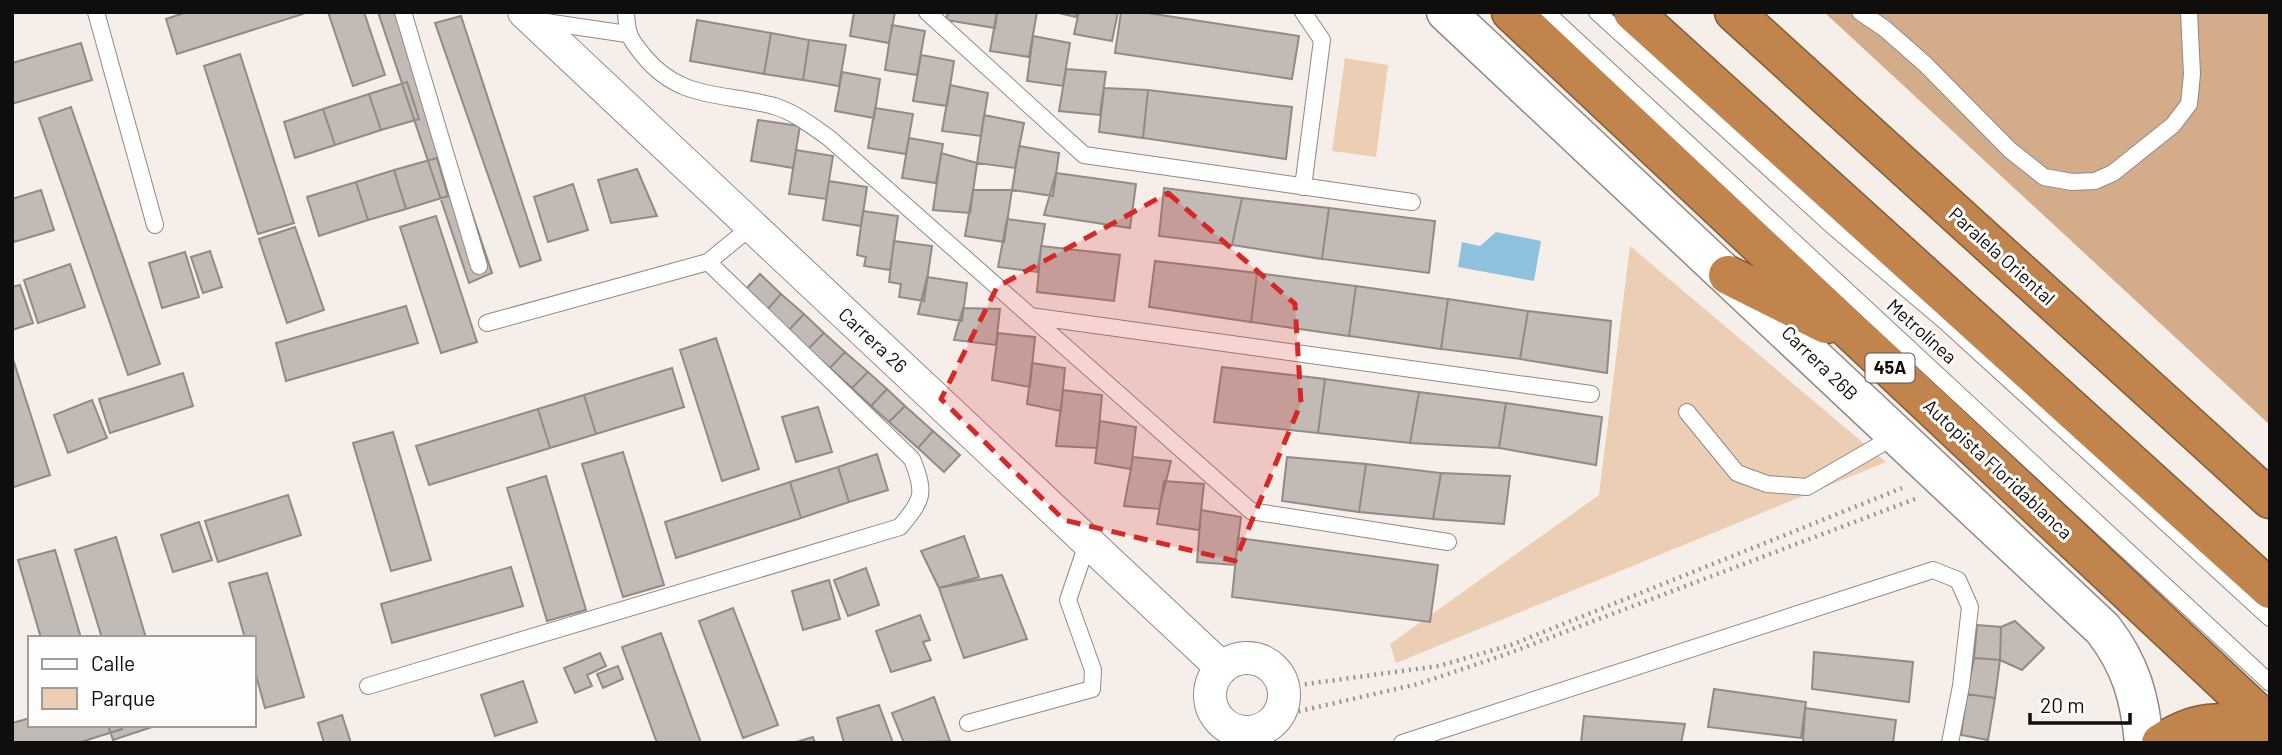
<svg xmlns="http://www.w3.org/2000/svg" width="2282" height="755" viewBox="0 0 2282 755" font-family="Barlow,sans-serif">
<rect width="100%" height="100%" fill="#f6efe9"/>
<path fill="#ecceb5" d="M1345 58 1388 65 1376 157 1332 151Z
M1630 246 1886 462 1396 663 1390 644 1599 495Z"/>
<path fill="#d5ac8a" d="M1824 12H2270V425Z"/>
<path fill="#8ec1dd" d="M1496 232 1541 241 1534 281 1458 267 1462 242 1480 246Z"/>
<path fill="#c1bab5" stroke="#918a85" stroke-width="2" d="M187 12H302L303 14 177 54 166 19Z
M328 12H364L385 75 353 86Z
M378 12H405L492 273 469 283Z
M854 12H895L889 43 850 36Z
M948 12H997L995 28 946 20Z
M997 12H1037L1029 57 990 51Z
M1055 12H1077L1076 17Z
M1079 12H1118L1112 41 1074 34Z
M1121 12H1141L1299 36 1292 79 1115 53Z
M461 16 541 260 520 267 435 23Z
M697 20 771 33 764 74 690 61Z
M892 25 925 31 917 75 885 70Z
M771 33 809 40 803 80 764 74Z
M1033 36 1070 43 1063 86 1027 81Z
M809 40 846 45 839 86 803 80Z
M81 43 92 80 12 104V63Z
M240 54 294 223 258 234 204 66Z
M921 55 954 61 947 106 913 101Z
M1066 69 1106 72 1100 115 1059 111Z
M842 72 880 79 874 118 835 111Z
M407 82 419 119 381 130 369 94Z
M950 85 988 93 981 136 942 131Z
M1104 88 1148 90 1143 138 1099 132Z
M1148 90 1292 107 1286 159 1143 138Z
M369 94 381 130 335 145 323 109Z
M71 107 160 364 128 375 39 118Z
M875 108 913 114 906 154 868 148Z
M323 109 335 145 295 158 284 122Z
M984 115 1024 123 1015 168 977 163Z
M758 120 800 126 793 168 751 161Z
M909 138 943 144 936 183 902 178Z
M1019 146 1059 153 1053 196 1012 190Z
M796 150 833 156 826 199 789 194Z
M941 153 977 163 970 213 933 210Z
M437 158 448 196 406 209 394 170Z
M637 169 657 216 611 223 598 180Z
M394 170 406 209 368 220 356 182Z
M1056 173 1136 184 1130 228 1044 215Z
M829 181 867 187 861 226 823 220Z
M356 182 368 220 319 236 307 197Z
M573 184 588 230 548 242 534 197Z
M1164 188 1242 198 1232 245 1159 236Z
M41 190 54 230 14 242 12 235V199Z
M973 190H1012L1004 242 965 236Z
M1242 198 1329 208 1322 259 1232 245Z
M1329 208 1435 221 1429 273 1322 259Z
M863 211 898 216 890 270 864 266 866 257 857 255Z
M436 216 477 342 441 353 400 227Z
M1007 219 1045 224 1037 272 998 267Z
M295 227 324 310 287 323 259 239Z
M894 241 932 246 924 301 899 297 901 284 889 282Z
M1041 246 1120 255 1114 301 1037 292Z
M210 251 222 287 203 293 191 257Z
M185 252 199 297 162 308 149 263Z
M1155 261 1257 273 1251 322 1149 307Z
M70 264 85 307 38 323 24 280Z
M1257 273 1356 286 1349 336 1251 322Z
M760 274 781 294 766 311 744 291Z
M927 277 967 283 962 321 918 314Z
M20 285 33 323 12 330V287Z
M1356 286 1448 299 1441 349 1349 336Z
M781 294 804 314 788 331 766 311Z
M1448 299 1528 311 1520 359 1441 349Z
M406 306 418 343 286 381 276 343Z
M963 308 1000 309 996 345 954 340Z
M1528 311 1611 321 1607 373 1520 359Z
M804 314 824 333 808 349 788 331Z
M824 333 845 352 830 368 808 349Z
M998 333 1035 337 1030 387 992 380Z
M716 338 759 469 722 481 680 350Z
M845 352 868 372 852 388 830 368Z
M12 356 50 475 14 487 12 482Z
M1032 363 1065 368 1061 411 1027 404Z
M1222 367 1325 379 1318 433 1214 422Z
M672 368 684 407 596 434 584 395Z
M868 372 887 389 871 406 852 388Z
M183 373 193 406 110 433 99 399Z
M1325 379 1419 392 1410 443 1318 433Z
M887 389 905 406 889 422 871 406Z
M1063 390 1102 395 1097 448 1056 446Z
M1419 392 1506 403 1499 448 1410 443Z
M584 395 596 434 550 448 538 409Z
M92 400 107 438 68 453 54 415Z
M1506 403 1602 417 1596 465 1499 448Z
M905 406 933 431 918 448 889 422Z
M818 407 832 452 796 462 782 417Z
M538 409 550 448 429 485 416 446Z
M1100 421 1136 427 1131 469 1095 463Z
M933 431 960 455 944 472 918 448Z
M393 432 431 560 391 571 353 443Z
M623 452 664 585 623 597 582 464Z
M877 454 888 490 849 502 838 467Z
M1133 457 1171 461 1159 509 1124 506Z
M1287 457 1366 464 1359 512 1282 501Z
M1366 464 1441 473 1433 519 1359 512Z
M838 467 849 502 801 518 790 482Z
M1441 473 1510 476 1504 524 1433 519Z
M546 476 586 610 547 621 507 488Z
M1164 481 1204 484 1199 530 1157 524Z
M790 482 801 518 676 558 665 522Z
M288 495 301 535 218 562 205 521Z
M1201 510 1241 517 1235 565 1197 562Z
M199 522 212 560 173 572 161 535Z
M964 536 979 577 939 588 921 551Z
M116 537 146 638H102L75 550Z
M1238 538 1438 565 1430 622 1232 597Z
M55 550 81 638H41L18 560Z
M511 567 523 606 392 643 381 604Z
M866 568 879 605 848 616 834 580Z
M267 573 304 697 265 708 254 668V638H245L229 583Z
M1002 575 1027 639 964 658 939 588Z
M829 580 840 619 803 630 792 591Z
M733 608 778 725 743 738 699 621Z
M920 615 930 640 923 642 931 660 891 672 876 631Z
M2015 621 2044 648 2022 670 2000 660 2001 627Z
M1977 625 2001 627 2000 660 1974 658Z
M661 633 701 743H657L622 647Z
M1814 652 1913 662 1909 702 1812 689Z
M600 653 606 666 587 675 592 686 575 693 564 668Z
M1974 658 2000 660 1995 698 1967 694Z
M618 666 623 679 603 688 597 674Z
M523 681 537 722 495 736 481 695Z
M1714 689 1806 702 1801 738 1708 727Z
M1967 694 1995 698 1988 740 1961 735Z
M934 697 950 741 904 743 892 713Z
M879 705 893 743H844L837 718Z
M1805 708 1896 720 1893 743H1803Z
M342 715 351 743H324L318 723Z
M1584 716 1685 724 1681 743H1581Z
M30 718V725H121L122 729 78 743H12V723Z
M108 725H158L113 740Z
M813 737 815 743H793Z"/>
<g fill="none" stroke-linecap="round" stroke-linejoin="round">
<g stroke="#908984" stroke-width="18">
<path id="lane" d="M96 12 155 225
M403 12 479 266
M626 12C627 34 629 38 643 55 680 101 722 92 774 106 794 112 812 126 829 138L1251 511 1448 542
M927 12 1084 155 1412 202
M1546 12 2270 683
M1597 12 1837 230 1948 324 2270 618
M1860 12 1884 28 1925 64 2010 150 2044 177 2072 182 2095 181 2113 173 2173 125 2189 104 2192 74 2189 12
M539 21 627 34
M1303 187 1322 40 1303 12
M1030 316 1591 394
M487 323 708 262
M1687 412 1737 473 1767 484 1807 487 1895 436
M368 686 900 527C923 499 926 494 912 459L708 262 752 226
M968 723 1092 689 1093 670 1068 600 1088 541
M1402 743 1933 570 1958 580 1970 607 1961 686 1950 743"/>
</g>
<g stroke="#908984" stroke-width="34">
<path id="street" d="M524 12 1222 668
M1210 695a37 37 0 1 1 74 0a37 37 0 1 1-74 0Z"/>
</g>
<g stroke="#908984" stroke-width="41">
<path id="secondary" d="M1446 12 2103 629C2131 665 2140 698 2144 743"/>
</g>
<g stroke="#845b36" stroke-width="41">
<path id="highway" d="M1511 12 2270 725
M1633 12 2270 589
M1734 12 2270 499
M1728 275 1826 324
M2161 743C2200 717 2229 718 2270 739"/>
</g>
<path stroke="#9a9591" stroke-width="4.5" stroke-dasharray="2 5" stroke-linecap="butt" d="M1284 687 1439 666 1511 645 1902 488
M1278 716 1418 684 1504 655 1915 499"/>
<use href="#lane" stroke="#fff" stroke-width="16"/>
<use href="#street" stroke="#fff" stroke-width="32"/>
<use href="#secondary" stroke="#fff" stroke-width="38"/>
<use href="#highway" stroke="#c2844d" stroke-width="38"/>
</g>
<path fill="#d62828" fill-opacity="0.2" stroke="#d62828" stroke-width="5" stroke-dasharray="14 9" stroke-linejoin="round" d="M1168 193 1295 304 1301 403 1235 561 1064 520 941 399 997 287Z"/>
<g text-anchor="middle" stroke-width="6" stroke-linejoin="round" paint-order="stroke">
<rect fill="#fffdfc" stroke="#585654" stroke-width="2" x="1865.5" y="353.5" width="49" height="29" rx="5"/>
<g font-size="18" font-weight="bold" fill="#100e0c">
<text x="1890" y="374">45A</text>
</g>
<g font-size="19" fill="#100e0c" stroke="#fffdfc">
<text transform="translate(2002 256) rotate(42)" y="7">Paralela Oriental</text>
<text transform="translate(1922 331) rotate(42)" y="7">Metrolínea</text>
<text transform="translate(873 340) rotate(43)" y="7">Carrera 26</text>
<text transform="translate(1820 363) rotate(44)" y="7">Carrera 26B</text>
<text transform="translate(1998 469) rotate(43)" y="7">Autopista Floridablanca</text>
</g>
</g>
<rect width="2282" height="755" fill="none" stroke="#100e0c" stroke-width="28"/>
<rect x="28" y="636" width="228" height="91" fill="#fffdfc" stroke="#9f9d9c" stroke-width="2"/>
<rect x="42" y="659" width="35" height="10" fill="#ffffff" stroke="#9f9d9c" stroke-width="2"/>
<text x="91" y="671" font-size="21" fill="#100e0c">Calle</text>
<rect x="42" y="688" width="35" height="21" fill="#ecceb5" stroke="#9f9d9c" stroke-width="2"/>
<text x="91" y="706" font-size="21" fill="#100e0c">Parque</text>
<path d="M2030 713v10h100v-10" fill="none" stroke="#100e0c" stroke-width="3.5"/>
<text x="2040" y="713" font-size="21" fill="#100e0c" stroke="#fffdfc" stroke-width="5" paint-order="stroke">20 m</text>
</svg>
